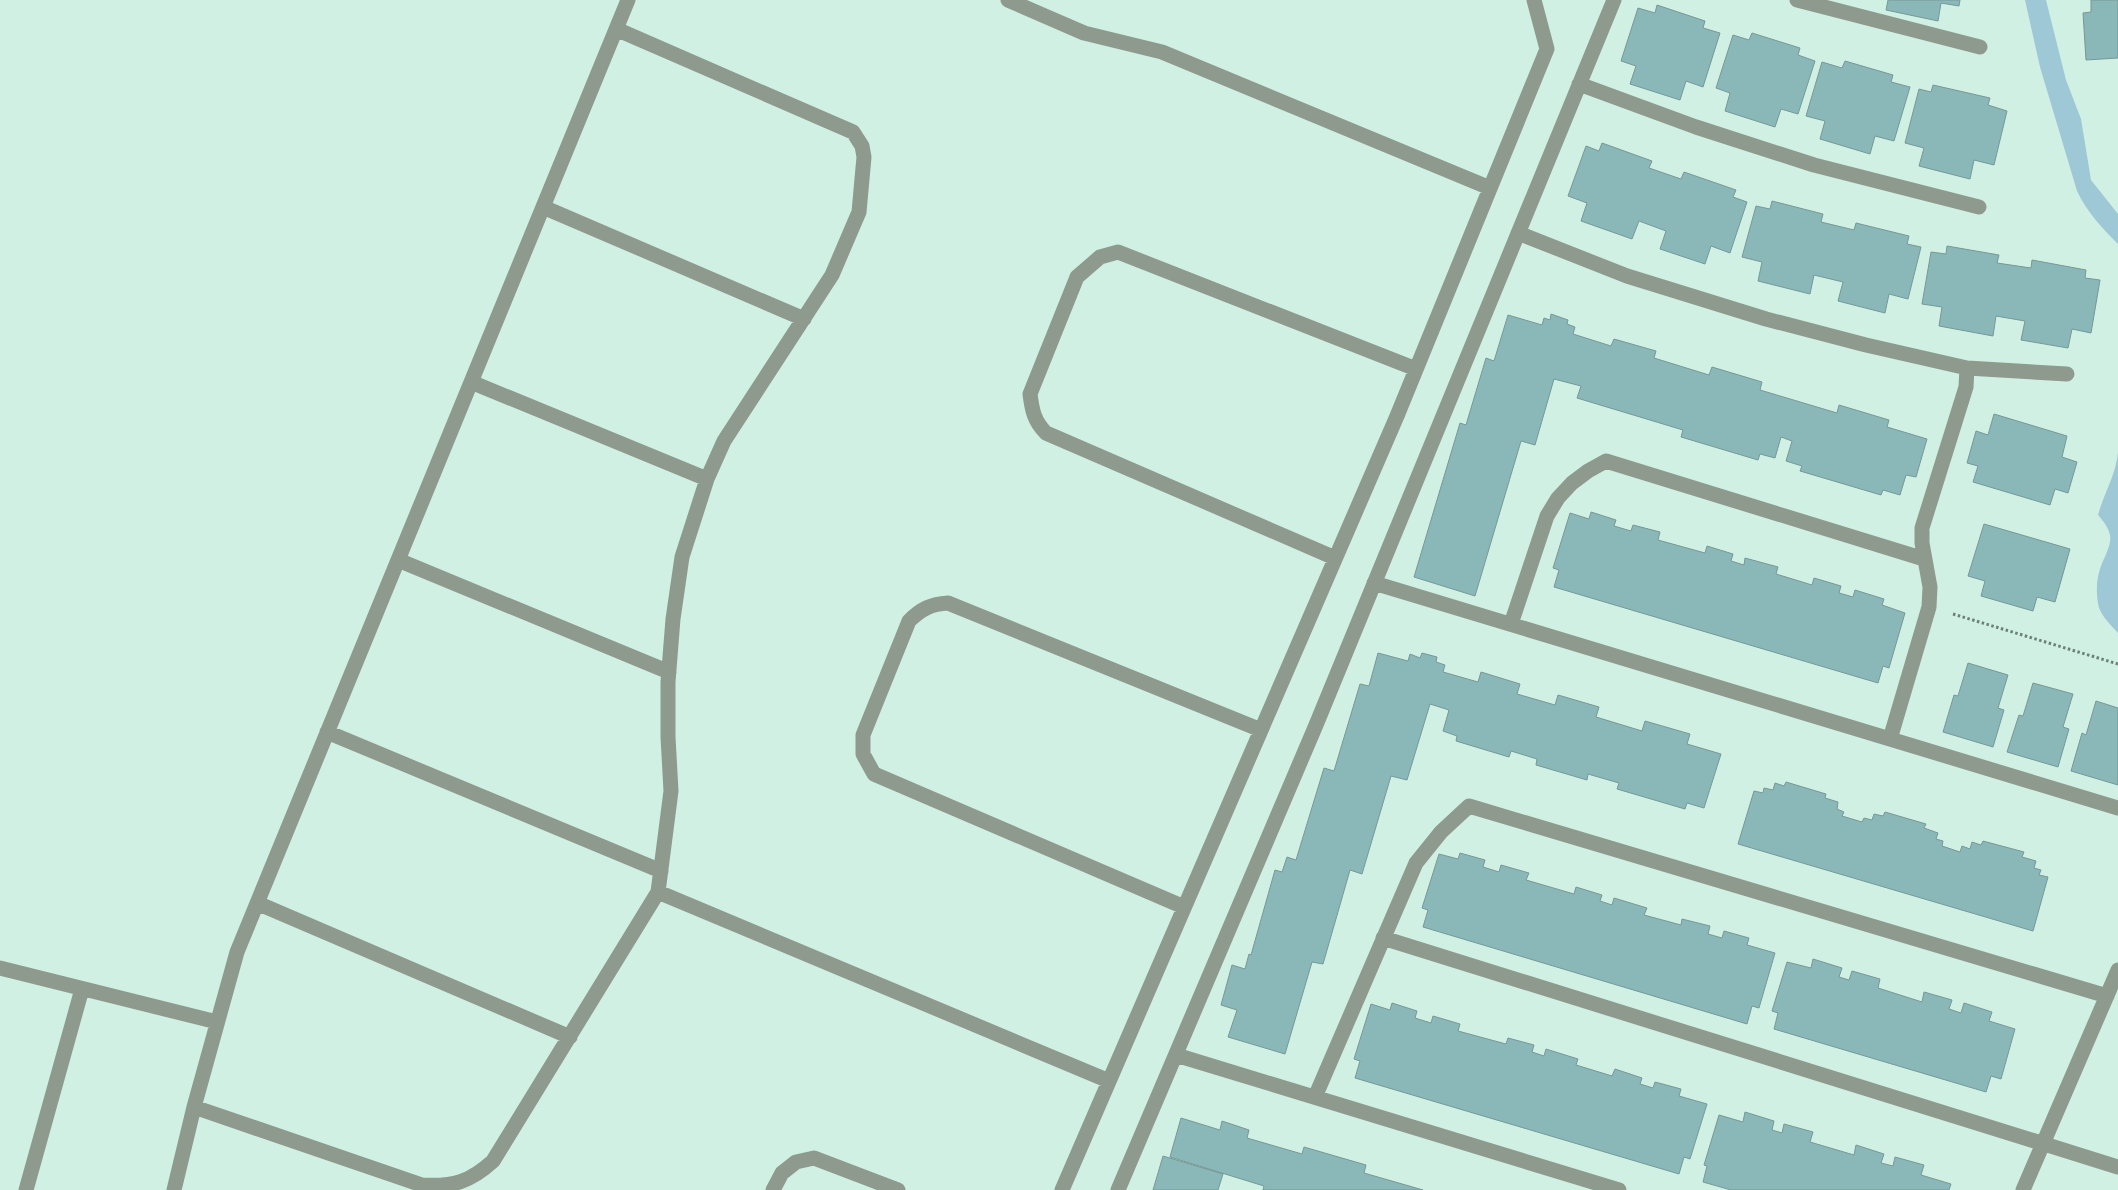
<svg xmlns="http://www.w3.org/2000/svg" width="2118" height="1190" viewBox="0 0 2118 1190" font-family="Spectral,serif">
<rect width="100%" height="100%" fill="#d0f0e4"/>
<path fill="#9ec8d5" d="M2025 0H2046L2066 80 2081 119 2091 180 2118 214V244C2102 228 2087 212 2077 191L2040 67Z
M2118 452V633C2111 625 2103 618 2099 608 2096 596 2096 580 2100 569 2103 559 2112 546 2110 535 2108 527 2104 522 2098 515 2104 493 2116 475 2118 452Z"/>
<path fill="#8ab7b7" stroke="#769998" d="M1888 0H1960L1959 6 1941 3 1938 21 1886 10Z
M2091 0H2118V58L2086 60 2083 13 2091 12Z
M1657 5 1705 21 1703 28 1720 33 1703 87 1686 81 1680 100 1630 84 1636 66 1621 61 1638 8 1655 13Z
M1752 33 1800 48 1798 55 1815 61 1798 114 1781 109 1775 127 1725 111 1730 93 1716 88 1733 35 1749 40Z
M1845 61 1893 75 1891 82 1910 87 1894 141 1875 136 1870 154 1820 139 1825 121 1806 116 1822 62 1842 68Z
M1933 85 1990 98 1988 105 2007 111 1994 165 1974 160 1970 179 1919 166 1924 148 1905 143 1919 89 1931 92Z
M1602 143 1652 161 1649 168 1681 179 1684 172 1736 190 1733 197 1747 202 1730 253 1711 246 1705 264 1660 249 1666 231 1639 221 1632 239 1581 221 1587 203 1568 196 1586 146 1599 151Z
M1772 201 1823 214 1821 222 1854 230 1856 223 1909 236 1907 244 1921 247 1908 299 1889 294 1885 313 1838 301 1843 282 1814 275 1810 294 1758 281 1762 262 1742 257 1756 206 1770 209Z
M1947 246 1999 255 1997 263 2031 268 2032 260 2086 270 2085 278 2100 280 2091 333 2072 329 2068 348 2021 340 2025 321 1996 316 1993 336 1939 326 1942 307 1922 304 1931 252 1946 254Z
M1551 314 1568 320 1567 324 1575 327 1573 334 1611 346 1614 339 1656 351 1654 358 1709 375 1712 367 1762 382 1760 390 1837 413 1839 405 1889 420 1887 427 1927 439 1916 477 1906 475 1900 495 1883 490 1881 495 1800 471 1802 466 1786 461 1792 441 1781 437 1775 458 1760 454 1758 460 1681 437 1683 430 1577 398 1581 386 1554 379 1535 445 1521 441 1475 596 1414 577 1460 423 1466 425 1486 358 1494 361 1508 315 1542 325 1544 318 1550 320Z
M1994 414 2067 436 2062 457 2077 462 2068 493 2055 489 2050 505 1973 482 1978 466 1967 463 1976 431 1988 435Z
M1591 512 1616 520 1614 526 1631 531 1633 525 1660 532 1658 540 1705 553 1707 546 1733 554 1731 561 1744 565 1745 558 1778 567 1776 574 1812 585 1814 578 1841 586 1839 593 1853 597 1855 590 1884 599 1882 605 1905 613 1889 668 1883 666 1878 683 1554 587 1559 570 1553 568 1570 513 1589 519Z
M1984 524 2070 549 2055 602 2037 597 2033 611 1981 596 1985 581 1968 576Z
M1378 653 1408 661 1410 654 1420 658 1422 653 1437 657 1436 662 1445 665 1443 672 1478 682 1481 672 1520 684 1517 694 1555 705 1558 695 1599 707 1596 717 1642 731 1645 721 1690 734 1687 744 1721 754 1704 808 1687 803 1685 809 1617 789 1619 783 1588 774 1587 780 1536 765 1537 759 1511 751 1509 757 1456 741 1457 736 1443 731 1449 710 1430 704 1407 780 1391 776 1362 874 1350 870 1323 964 1312 962 1285 1054 1228 1037 1237 1010 1221 1005 1232 965 1245 969 1249 954 1251 955 1275 870 1282 872 1287 857 1296 860 1324 768 1334 771 1360 684 1369 686Z
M1968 663 2008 675 1998 708 2004 710 1993 747 1943 732 1954 695 1958 696Z
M2033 683 2073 694 2063 727 2069 729 2058 767 2007 752 2019 715 2023 716Z
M2096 701 2118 708V785L2071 771 2082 733 2086 735Z
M1786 782 1826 794 1825 798 1838 802 1837 809 1844 812 1842 816 1862 822 1864 818 1872 820 1874 814 1883 816 1885 812 1926 824 1924 828 1938 833 1936 839 1943 841 1942 846 1960 852 1962 846 1970 849 1972 842 1981 845 1983 841 2024 852 2022 857 2036 861 2034 868 2041 870 2039 875 2048 877 2033 931 1738 844 1754 791 1763 793 1764 788 1773 790 1775 783 1784 786Z
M1460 853 1485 860 1483 867 1499 872 1501 865 1529 873 1526 880 1574 894 1576 887 1602 895 1600 901 1612 905 1614 898 1647 908 1644 915 1681 925 1682 919 1710 926 1708 934 1722 938 1724 931 1749 938 1747 945 1775 953 1759 1008 1752 1006 1747 1024 1423 927 1428 910 1422 908 1439 854 1458 859Z
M1813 959 1842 968 1839 977 1849 980 1852 971 1880 979 1878 988 1922 1002 1924 992 1952 1000 1949 1009 1961 1013 1964 1003 1992 1012 1989 1021 2015 1029 2001 1079 1991 1076 1986 1092 1774 1029 1778 1013 1772 1011 1787 962 1811 968Z
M1392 1003 1417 1011 1415 1018 1431 1023 1433 1016 1460 1024 1458 1031 1506 1044 1508 1038 1534 1045 1532 1052 1544 1056 1546 1049 1578 1059 1576 1065 1612 1076 1615 1069 1642 1078 1640 1084 1653 1088 1655 1082 1681 1089 1679 1096 1707 1104 1690 1159 1684 1157 1679 1174 1355 1078 1360 1061 1354 1059 1371 1004 1390 1010Z
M1745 1112 1774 1121 1772 1130 1782 1133 1784 1124 1813 1132 1810 1142 1854 1155 1856 1145 1884 1154 1881 1163 1893 1166 1895 1157 1924 1165 1921 1175 1951 1184 1949 1190H1731L1703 1182 1707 1166 1704 1165 1719 1115 1743 1122Z
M1181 1118 1220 1130 1222 1121 1249 1130 1247 1138 1302 1154 1304 1147 1366 1165 1364 1173 1423 1190H1263L1264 1186 1170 1157Z
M1163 1156 1223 1174 1218 1190H1153Z"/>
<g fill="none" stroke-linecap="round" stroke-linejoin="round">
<path stroke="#6b8078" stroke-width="3" stroke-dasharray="2.5 2.5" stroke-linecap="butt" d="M1953 614 2118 664"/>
<path stroke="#8e9a8e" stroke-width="15" d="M1008 0 1084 33 1162 52 1490 188
M1797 0 1980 47
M1579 84 1696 127 1814 165 1979 207
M543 207 804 319
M1518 233 1627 276 1766 319 1866 345 1967 368 2067 374
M471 382 707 479
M1335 558 1046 433C1034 421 1032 410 1030 394L1077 277 1100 257 1118 252 1416 369
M398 560 669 672
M1374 583 2118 808
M1511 624 1547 516 1558 498 1572 483 1588 471 1606 461 1924 559
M327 732 661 871
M1890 739 1929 607 1930 587 1922 543V528L1966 387 1967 368
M658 892 1109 1081
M257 903 570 1037
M1184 907 874 774 863 754V735L909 621C921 609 931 604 948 603L1261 730
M1383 938 2118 1167
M0 968 217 1022
M1176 1055 1619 1190
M1315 1097 1416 863 1441 832 1469 806 2107 996
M194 1107 422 1185C453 1187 470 1182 493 1161L658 892 671 791 668 737V682L673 619 682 557 707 479 724 441 832 275 859 212 864 157 862 146 853 132 616 29
M26 1190 82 989
M174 1190 194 1107 237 952 628 0
M773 1190 782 1173 796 1162 814 1158 898 1190
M1062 1190 1397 416 1547 49 1534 0
M1118 1190 1316 725 1614 0
M2023 1190 2118 970"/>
</g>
</svg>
